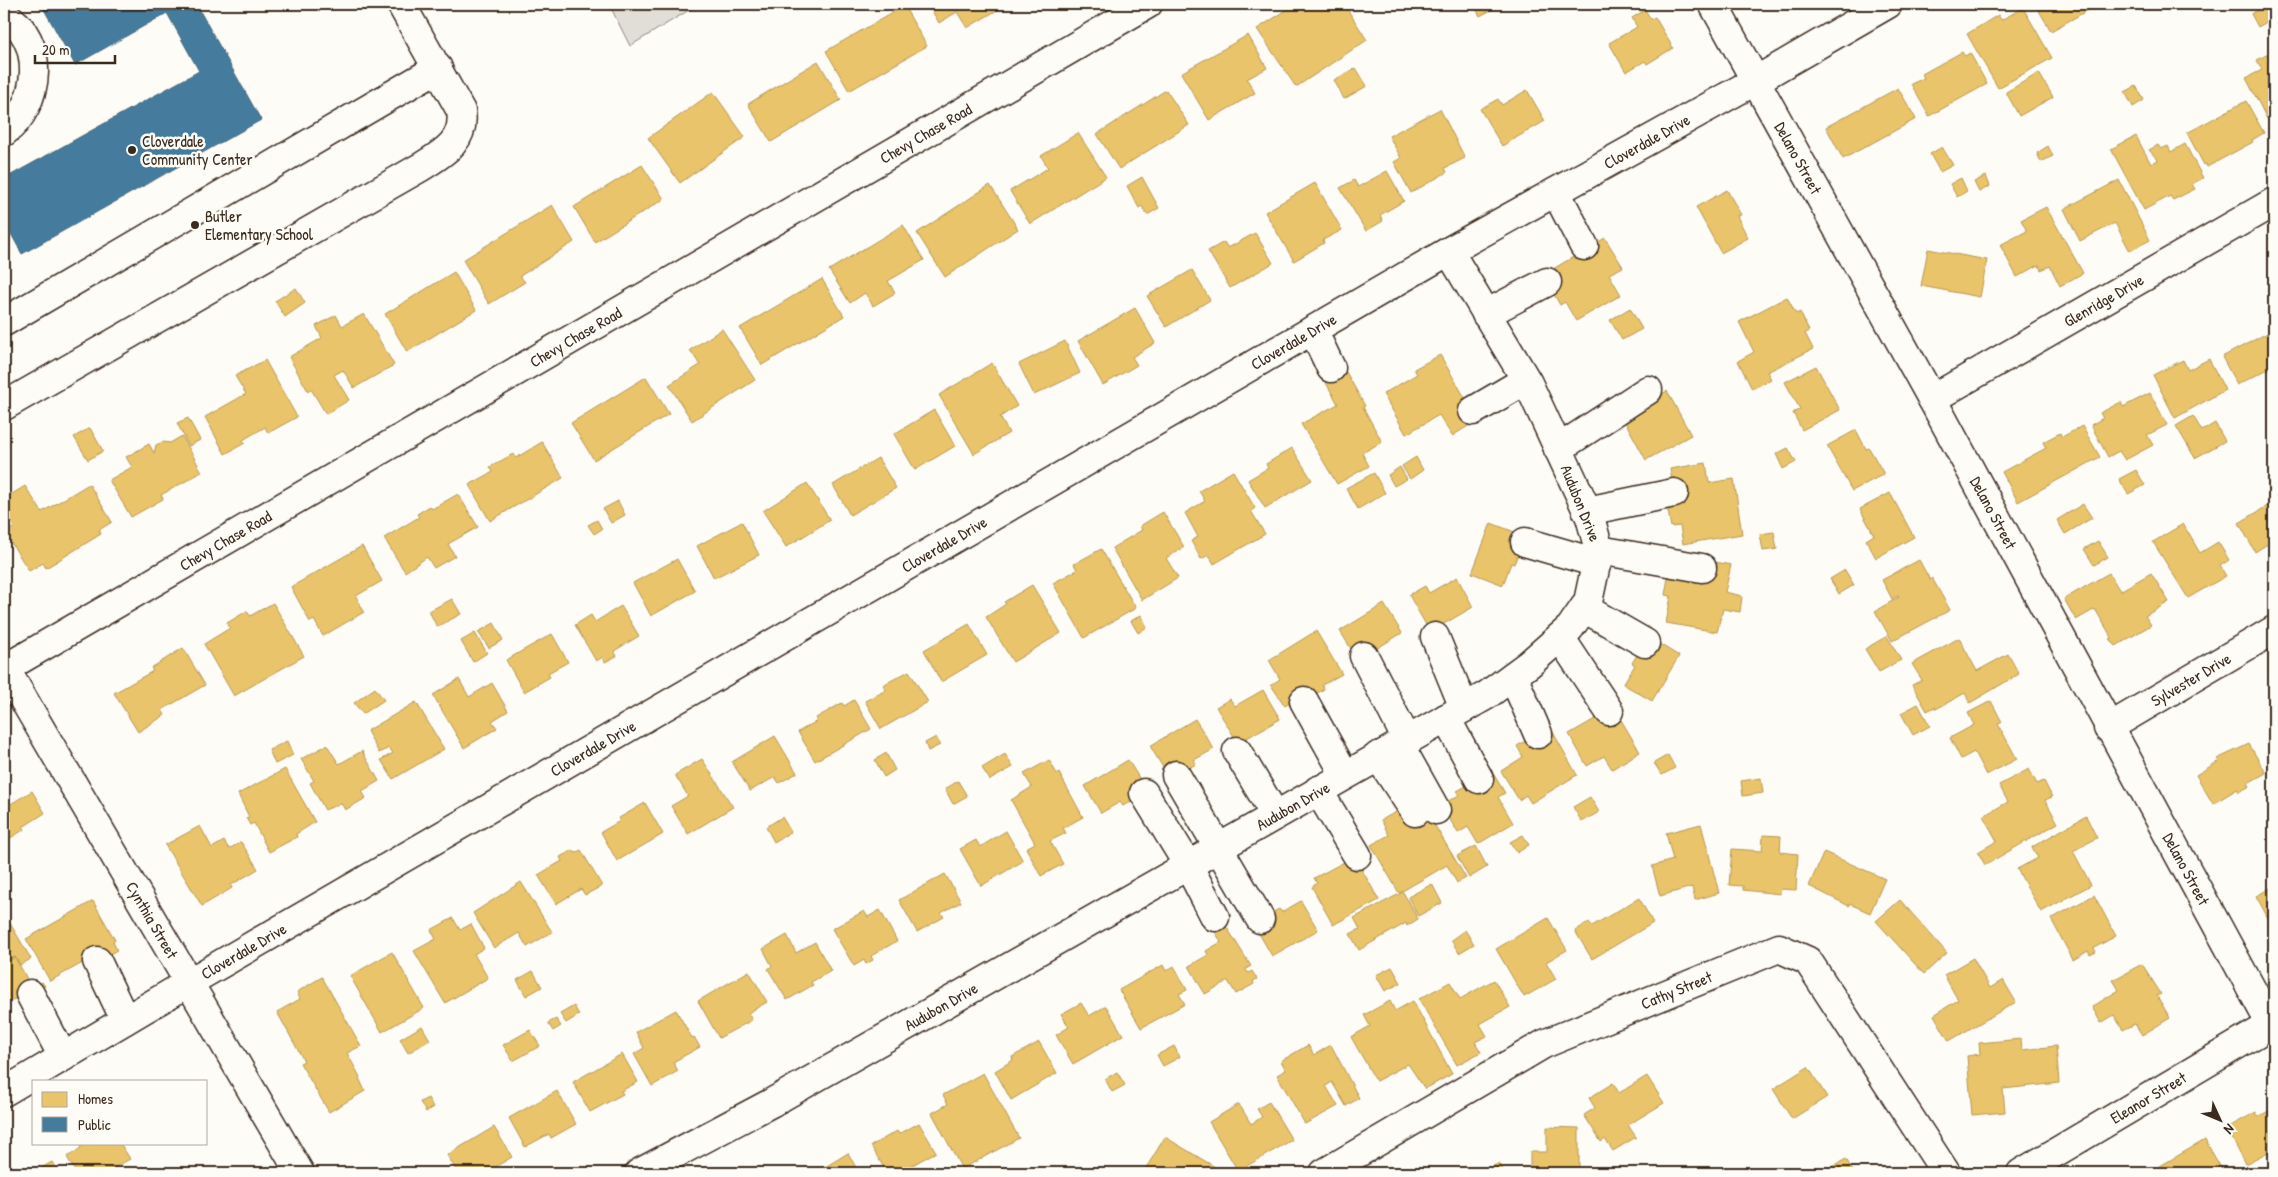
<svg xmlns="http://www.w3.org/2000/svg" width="2278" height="1177" viewBox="0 0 2278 1177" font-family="'Patrick Hand',sans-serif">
<rect width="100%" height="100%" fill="#fdfcf7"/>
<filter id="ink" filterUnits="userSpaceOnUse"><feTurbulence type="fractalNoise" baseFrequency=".02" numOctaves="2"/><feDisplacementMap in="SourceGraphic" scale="10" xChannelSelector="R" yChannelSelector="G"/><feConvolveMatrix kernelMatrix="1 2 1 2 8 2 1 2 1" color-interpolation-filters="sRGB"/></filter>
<g filter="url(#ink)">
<path fill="#e1ded7" stroke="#8e847a" d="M609 4H699L630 46Z"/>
<path fill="#e9c46a" stroke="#b59653" d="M928 4H1003L1004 6 967 28 957 12 939 23Z
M1296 4H1344L1367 40 1296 87 1257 29Z
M1473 4H1495L1497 7 1480 16Z
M2035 4H2099L2051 31Z
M904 6 927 46 849 91 826 51Z
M2264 6 2272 19 2258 27 2251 14Z
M2023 8 2052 58 1998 88 1967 34 1998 15 2001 20Z
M1645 10 1651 19 1655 17 1673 48 1647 64 1645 61 1626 72 1609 43 1637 27 1632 18Z
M1248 35 1267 68 1247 79 1255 93 1209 120 1181 73Z
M2274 51V116L2267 119 2246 78 2262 70 2257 60Z
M1962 52 1965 56 1970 53 1987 84 1929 116 1911 84 1924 78 1922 74Z
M818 61 841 100 771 142 748 104Z
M1356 68 1367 86 1344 99 1334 80Z
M2039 73 2053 97 2019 116 2006 92Z
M2136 86 2144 100 2133 107 2125 92Z
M1898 88 1916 119 1843 159 1826 127Z
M1166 90 1189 125 1119 169 1097 134Z
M1527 90 1545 121 1502 146 1480 109 1498 99 1502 105Z
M713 92 745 137 680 183 648 138Z
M2246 101 2264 133 2252 140 2253 142 2207 167 2206 164 2204 165 2187 133Z
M1440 109 1465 158 1445 168 1447 172 1411 193 1394 162 1401 158 1389 136Z
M1078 133 1106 177 1030 224 1010 191 1048 168 1041 156Z
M2136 136 2151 164 2158 160 2149 150 2158 145 2161 149 2168 146 2171 152 2185 144 2203 178 2192 184 2195 189 2173 200 2170 196 2144 210 2111 149Z
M2048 146 2053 156 2041 162 2037 153Z
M1942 147 1953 165 1940 172 1930 154Z
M642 165 664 199 595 242 574 207Z
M1387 171 1404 201 1380 215 1383 221 1366 231 1340 188 1354 180 1358 187Z
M1986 176 1990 186 1979 192 1974 182Z
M1142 177 1159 208 1147 215 1142 206 1139 208 1127 186Z
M1961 178 1967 191 1957 197 1950 184Z
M2119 180 2150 240 2130 251 2115 223 2080 241 2064 209Z
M1315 183 1342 230 1323 240 1324 243 1294 261 1265 212Z
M990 185 1018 229 945 277 917 233Z
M1727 190 1741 215 1737 216 1748 238 1721 253 1696 207Z
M552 205 574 242 520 276 525 282 489 304 463 260Z
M2046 207 2083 273 2060 286 2050 266 2041 270 2039 265 2017 277 2000 245 2027 231 2021 220Z
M903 225 924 260 888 281 895 293 873 306 865 293 850 303 829 270Z
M1255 233 1273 263 1230 288 1208 251 1224 242 1228 248Z
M1605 238 1623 267 1609 274 1621 295 1576 321 1565 302 1560 305 1543 275Z
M1928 249 1987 260 1980 297 1921 286Z
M1192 270 1210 300 1166 327 1147 296Z
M454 272 476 310 407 352 385 314Z
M822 279 844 316 762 365 740 328Z
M296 288 305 303 285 317 275 301Z
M1787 297 1796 314 1800 312 1809 331 1805 333 1813 349 1767 372 1771 379 1752 389 1738 361 1754 352 1739 322Z
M1135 308 1155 343 1132 357 1137 365 1103 385 1078 341Z
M1630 308 1642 329 1622 340 1610 320Z
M364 314 394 365 354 388 343 370 334 375 349 400 326 414 311 389 308 391 289 357 322 338 316 326 336 315 342 326Z
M722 329 755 380 692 421 669 385 700 365 690 350Z
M2273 330 2274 366 2237 385 2222 357Z
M1065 341 1080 373 1034 395 1019 364Z
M1440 355 1478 420 1452 436 1439 415 1406 434 1383 394 1417 374 1414 369Z
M2209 359 2225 390 2175 418 2153 375 2183 360 2188 370Z
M265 360 297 417 268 433 265 427 243 440 245 443 225 454 205 417 246 394 235 376Z
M992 363 1017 406 1000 417 1009 433 974 454 939 395Z
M1341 363 1365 406 1363 407 1382 442 1362 453 1369 466 1337 484 1301 424 1338 404 1321 374Z
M1816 366 1840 410 1802 430 1793 413 1800 409 1785 382Z
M646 377 669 414 594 460 571 423Z
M1667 391 1691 435 1646 460 1623 418Z
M2150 393 2167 425 2147 435 2153 445 2125 460 2119 451 2108 457 2091 425 2103 418 2100 413 2121 402 2123 407Z
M934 410 955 446 915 470 894 434Z
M2193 416 2202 431 2215 423 2225 441 2195 458 2176 426Z
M188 418 200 440 189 446 177 423Z
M2082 426 2100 457 2018 502 2002 472 2046 448 2043 442 2060 433 2062 437Z
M90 428 103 451 88 460 74 437Z
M1856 430 1866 449 1869 448 1884 474 1852 491 1827 446Z
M182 436 202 472 161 495 163 499 131 517 109 480 132 467 126 457 149 444 154 453 156 445 163 442 170 443Z
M542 442 563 478 490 521 469 485 493 472 490 467 513 454 516 458Z
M1292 448 1312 480 1265 508 1248 480 1268 468 1266 464Z
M1788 448 1796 462 1783 469 1776 454Z
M1416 457 1423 470 1410 479 1402 466Z
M878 458 896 488 850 515 833 485Z
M1706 463 1709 483 1734 479 1742 534 1683 544 1680 526 1671 527 1667 506 1675 497 1670 469Z
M1400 467 1407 479 1394 486 1388 475Z
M2136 470 2145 485 2128 494 2119 479Z
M1233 471 1255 508 1251 511 1265 534 1214 564 1209 555 1201 559 1191 541 1198 537 1185 513 1205 501 1199 491Z
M1374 473 1385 493 1358 509 1346 488Z
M807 483 830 520 786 547 763 511Z
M89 484 112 522 99 530 101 534 46 568 43 563 29 571 5 533 14 527 4 510V499L25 486 42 512Z
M1890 493 1914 537 1876 558 1866 540 1874 535 1860 509Z
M458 494 478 527 448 544 455 556 434 568 427 557 405 572 384 538 419 517 417 514 430 506 432 509Z
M618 501 625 515 611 523 603 509Z
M2274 502V540L2255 552 2239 523Z
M2083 504 2092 518 2065 534 2057 520Z
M1163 512 1184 547 1166 558 1178 578 1142 600 1112 548 1142 530 1140 526Z
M597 520 602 529 594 534 588 525Z
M742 522 759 555 714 578 697 546Z
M1491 523 1525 536 1514 564 1511 563 1503 585 1472 573Z
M2183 524 2200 553 2218 542 2229 560 2220 566 2226 576 2188 598 2153 542Z
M1774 532 1777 549 1763 551 1760 534Z
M2098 541 2108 557 2094 565 2084 549Z
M362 546 382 581 356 596 364 612 323 636 314 620 310 622 291 587Z
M1101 549 1136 608 1084 638 1053 583 1077 570 1074 564Z
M677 559 695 591 651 616 633 583Z
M1704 560 1731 565 1725 592 1742 596 1740 612 1723 609 1717 632 1666 623 1671 596 1665 595 1669 572Z
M1919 560 1930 580 1932 578 1950 610 1892 641 1875 611 1899 597 1898 596 1892 599 1882 580Z
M1845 570 1854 585 1839 594 1830 579Z
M2109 573 2120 591 2151 573 2169 602 2145 616 2151 625 2116 646 2109 639 2112 638 2095 609 2076 620 2064 599Z
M1457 577 1473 607 1430 632 1409 595 1425 586 1429 593Z
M1032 585 1061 633 1013 662 986 617 1006 604 1004 602Z
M452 599 461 614 437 627 429 611Z
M273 603 304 656 234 696 204 644 230 628 227 623 247 611 250 616Z
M1384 604 1402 633 1358 660 1340 631Z
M621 606 639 636 614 651 617 656 605 662 603 657 596 661 575 625 591 615 595 622Z
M1141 615 1147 627 1138 633 1131 621Z
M494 623 503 640 489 648 478 632Z
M969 624 987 655 941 682 924 650Z
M1316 631 1342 674 1322 685 1324 689 1296 706 1293 701 1285 706 1271 685 1280 679 1269 660Z
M475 633 487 653 473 662 461 641Z
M552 634 568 662 548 673 550 677 524 692 506 660Z
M1887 636 1901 660 1879 672 1865 649Z
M1648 637 1679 656 1652 701 1623 684 1635 665 1632 663Z
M1959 638 1977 671 2008 654 2019 674 1970 703 1965 693 1936 709 1935 707 1927 711 1912 685 1922 680 1912 664Z
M183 648 205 685 162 710 165 715 138 732 114 693 153 671 151 668Z
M909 671 928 702 881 729 865 701 886 690 883 685Z
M459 679 469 697 492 683 508 711 492 721 497 728 464 748 433 695Z
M375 688 384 700 363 714 354 703Z
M1263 690 1280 719 1238 743 1216 707 1230 699 1235 706Z
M854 700 871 729 815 761 798 732 817 721 816 718 842 703 844 706Z
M1991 701 2002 722 1998 724 2017 759 1986 775 1974 752 1961 759 1950 738 1974 725 1968 713Z
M416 702 444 749 393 779 381 760 393 753 389 748 379 753 367 731Z
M1918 704 1930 726 1913 735 1901 713Z
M1614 708 1640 752 1612 769 1604 756 1587 766 1569 734Z
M1195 719 1214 749 1194 760 1196 764 1170 779 1150 746Z
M1550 727 1577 775 1531 803 1526 795 1519 800 1501 771 1523 757 1517 746Z
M775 736 797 773 779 783 775 777 750 791 732 762Z
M936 737 940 745 928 751 925 743Z
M287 741 293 755 275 764 269 750Z
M2249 744 2266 773 2248 783 2250 786 2239 792 2237 789 2213 804 2196 775 2219 761 2217 759Z
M327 745 339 764 362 751 379 781 362 791 366 798 345 810 341 803 325 810 310 783 314 781 301 759Z
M886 753 895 770 884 777 875 760Z
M1005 754 1013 767 990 780 982 768Z
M1668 755 1675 768 1662 775 1654 763Z
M702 759 733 807 688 834 671 806 688 796 675 775Z
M1049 760 1057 774 1059 773 1083 817 1063 828 1066 833 1050 841 1063 864 1041 876 1026 848 1035 843 1011 800 1032 787 1024 774Z
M1128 760 1147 791 1123 806 1120 802 1101 813 1085 786Z
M285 769 315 822 296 834 297 837 269 852 254 823 250 825 246 818 249 817 238 794Z
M2029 769 2037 784 2044 781 2052 797 2045 800 2058 823 1985 865 1978 852 1997 841 1983 816 2008 802 1999 785Z
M1494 775 1505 793 1498 797 1513 823 1478 844 1468 827 1458 833 1441 805 1459 795 1457 791 1479 779 1486 780Z
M1761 778 1763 793 1743 796 1741 781Z
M958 781 967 796 953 804 945 789Z
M32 791 45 813 23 827 25 829 4 842V796L9 805Z
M1590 797 1599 812 1582 822 1573 807Z
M645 803 663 834 617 861 601 832 620 821 619 818Z
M1424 807 1466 878 1457 883 1447 865 1399 893 1371 845 1389 835 1381 820 1400 810Z
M2086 816 2097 838 2073 851 2091 885 2041 912 2017 869 2038 858 2032 847Z
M782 817 791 832 774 842 766 827Z
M1701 824 1719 893 1695 900 1692 887 1660 896 1652 866 1673 860 1666 833Z
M200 826 212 848 224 841 229 849 241 842 258 869 231 885 232 888 202 906 165 845Z
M1006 831 1023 861 981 886 960 849 976 840 980 847Z
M1523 835 1529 845 1517 853 1510 842Z
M1763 835 1781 836 1780 852 1798 854 1796 890 1781 889 1780 894 1743 890V886L1729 885 1732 849 1762 851Z
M1476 846 1487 867 1469 878 1457 856Z
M573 850 575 853 581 850 602 886 585 895 581 889 556 904 538 875 562 861 560 857Z
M1824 852 1885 879 1870 913 1850 904 1849 906 1809 886Z
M1350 859 1357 861 1379 900 1333 925 1312 887 1317 883 1314 878Z
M945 874 961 902 941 913 944 917 917 932 899 900Z
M521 882 552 932 527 947 519 933 494 948 473 913Z
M1432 884 1442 903 1418 916 1408 897Z
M2274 886V929L2256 896Z
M1403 892 1418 919 1407 926 1406 923 1359 950 1350 934 1360 929 1354 918Z
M2094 895 2116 936 2094 948 2096 952 2090 955 2088 951 2073 960 2051 919Z
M1639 898 1653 923 1592 959 1575 931 1589 922 1592 926Z
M1900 900 1947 953 1924 974 1876 921Z
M93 901 115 940 113 942 117 950 97 961H86L50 981 26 939Z
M1301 901 1318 930 1272 956 1253 923 1279 909 1282 912Z
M880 910 897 941 871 956 873 960 866 964 864 960 854 966 832 929 864 911 868 917Z
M4 913 31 959 20 965 15 957 9 960 4 950Z
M1219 915 1251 966 1246 969 1248 973 1252 971 1257 979 1253 981 1254 984 1236 994 1228 981 1205 994 1189 966 1208 955 1206 951 1221 942 1209 921Z
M453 918 460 930 471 924 484 948 474 954 488 978 445 1003 414 951 436 939 431 930Z
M1548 918 1567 950 1546 962 1556 979 1524 997 1496 949Z
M1465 930 1474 944 1459 953 1451 940Z
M787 935 796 953 815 942 831 971 811 982 813 985 787 1000 768 969 772 966 763 949Z
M392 952 424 1008 382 1032 350 976Z
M15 957 32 988 42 982 45 986 20 999 19 997 8 1002 7 998 4 1000V963Z
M1973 958 1990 988 2003 980 2016 1002 1949 1041 1934 1015 1958 1000 1944 975Z
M2142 964 2161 994 2157 996 2170 1018 2142 1035 2135 1024 2123 1030 2114 1015 2101 1023 2092 1007 2119 990 2113 980Z
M1163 965 1166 971 1174 966 1187 990 1179 994 1185 1004 1141 1028 1119 990Z
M1392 967 1401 983 1385 991 1376 975Z
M533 971 542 987 526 996 517 980Z
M749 971 767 1002 748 1013 752 1020 719 1038 698 1001Z
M322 977 361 1046 347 1053 360 1077 359 1078 365 1091 329 1112 300 1063 304 1061 277 1012 300 999 297 992Z
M1494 980 1510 1007 1480 1024 1487 1036 1475 1042 1481 1052 1457 1065 1419 999 1450 982 1460 999Z
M1390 1001 1395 1011 1413 1001 1452 1074 1425 1089 1408 1064 1376 1081 1351 1037 1370 1026 1364 1015Z
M1081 1003 1089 1016 1106 1006 1123 1035 1073 1064 1056 1035 1069 1027 1061 1014Z
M574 1006 579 1015 566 1023 560 1014Z
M676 1010 692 1038 694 1037 700 1047 673 1062 678 1071 652 1086 634 1054 644 1048 636 1032Z
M556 1019 561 1026 553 1031 548 1023Z
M422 1026 430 1040 408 1053 400 1039Z
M530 1030 540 1046 513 1061 503 1045Z
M2021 1039 2022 1050 2056 1046 2059 1083 2003 1089 2005 1112 1972 1115 1967 1056 1980 1054 1979 1043Z
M1039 1042 1057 1073 1011 1100 995 1071 1013 1060 1012 1057Z
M1308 1045 1314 1055 1331 1045 1359 1098 1346 1106 1332 1082 1326 1086 1338 1106 1305 1124 1277 1075 1286 1070 1281 1061Z
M1174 1046 1180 1057 1163 1066 1157 1055Z
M622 1054 638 1082 621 1091 623 1094 590 1112 573 1082Z
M1808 1067 1827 1097 1792 1119 1773 1089Z
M1117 1072 1125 1085 1112 1092 1105 1079Z
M983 1073 1019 1138 962 1169 932 1113 948 1104 943 1095Z
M1647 1076 1664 1103 1628 1125 1636 1137 1613 1151 1605 1139 1601 1142 1584 1115 1595 1108 1589 1098 1613 1083 1619 1093Z
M557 1091 576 1124 551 1138 549 1134 525 1147 509 1118Z
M428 1098 433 1107 426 1112 420 1102Z
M1269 1102 1292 1140 1238 1171 1209 1122 1239 1104 1251 1124 1262 1117 1257 1109Z
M2274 1108V1149L2245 1164 2227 1128 2256 1112 2258 1117Z
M919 1123 936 1152 898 1173H887L871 1146 897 1131 899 1134Z
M494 1127 512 1157 485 1173H458L447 1155Z
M1547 1127 1579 1128V1173H1530V1152H1547Z
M1165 1137 1215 1167 1212 1173H1143Z
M2205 1140 2224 1173H2164L2160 1166Z
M85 1143H120L130 1159 105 1173H76L67 1157 81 1148 80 1146Z
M848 1153 859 1173H819L823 1171 822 1169Z
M1846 1159 1854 1173H1821Z
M52 1162 59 1173H33L50 1163Z
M1499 1163 1505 1173H1481Z"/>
<path fill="#457b9d" stroke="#426377" d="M41 4H196L261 120 22 254 4 221V179L199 71 167 13 75 65Z"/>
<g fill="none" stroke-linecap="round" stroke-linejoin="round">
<g stroke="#3b2a1e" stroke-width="31">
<g id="minor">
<path id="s1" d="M1713 4 1932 399 2271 1025"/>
<path d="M4 15C47 38 41 106 4 132"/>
<path d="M1556 192 1584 246"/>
<path d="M1486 314 1547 282"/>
<path d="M4 322 438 68"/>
<path d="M1313 330 1331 368"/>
<path id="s2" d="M1932 399 2274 202"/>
<path d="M4 406 421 167C443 153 466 141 461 111L401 4"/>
<path d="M1473 411 1526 380"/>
<path d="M1558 449 1648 390"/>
<path d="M1587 511 1674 493"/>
<path d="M1525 542 1597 563"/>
<path d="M1599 550 1702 568"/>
<path d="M1584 608 1645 643"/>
<path d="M1435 637 1464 708"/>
<path d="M1560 637 1609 711"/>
<path d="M1364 656 1407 740"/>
<path id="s3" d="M4 666 300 1173"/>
<path id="s4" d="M4 669 1148 4"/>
<path d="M1513 676 1538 734"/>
<path d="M1304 701 1345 775"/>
<path d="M1446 718 1479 779"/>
<path id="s5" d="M2108 728 2274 630"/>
<path d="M1399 744 1436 810"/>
<path d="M1237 751 1275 815"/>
<path d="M1378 756 1415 812"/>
<path d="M1176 775 1260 919"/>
<path d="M1318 790 1357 855"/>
<path d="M1144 793 1188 865 1215 917"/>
<path d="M97 961 125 1020"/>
<path d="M30 994 63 1057"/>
<path id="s6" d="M4 1092 188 983 1449 251 1755 81 1888 4"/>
<path id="s7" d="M639 1173 771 1103 1487 695 1529 664 1570 628 1588 602 1599 550 1590 517 1528 383 1449 251"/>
<path id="s8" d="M1324 1173 1544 1044 1779 948 1808 961 1946 1173"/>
<path id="s9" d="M2021 1173 2274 1023"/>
</g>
</g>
<use href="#minor" stroke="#fdfcf7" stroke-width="28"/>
</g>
</g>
<g fill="#3b2a1e" stroke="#fdfcf7" stroke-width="2">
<circle cx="132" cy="150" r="5"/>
<circle cx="195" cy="225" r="5"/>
</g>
<g text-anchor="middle" stroke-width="5" stroke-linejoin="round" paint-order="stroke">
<g font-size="16" fill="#3b2a1e" stroke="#fdfcf7">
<text dy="6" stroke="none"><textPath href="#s4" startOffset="1066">Chevy Chase Road</textPath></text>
<text dy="6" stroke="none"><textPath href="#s6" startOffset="1898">Cloverdale Drive</textPath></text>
<text dy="6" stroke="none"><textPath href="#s1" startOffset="176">Delano Street</textPath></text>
<text dy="6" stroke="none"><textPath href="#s2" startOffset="198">Glenridge Drive</textPath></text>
<text dy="6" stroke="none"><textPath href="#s4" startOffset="661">Chevy Chase Road</textPath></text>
<text dy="6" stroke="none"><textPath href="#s6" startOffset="1492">Cloverdale Drive</textPath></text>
<text transform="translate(1581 503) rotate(68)" y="6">Audubon Drive</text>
<text dy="6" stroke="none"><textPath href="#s1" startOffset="581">Delano Street</textPath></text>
<text dy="6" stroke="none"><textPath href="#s4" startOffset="256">Chevy Chase Road</textPath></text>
<text dy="6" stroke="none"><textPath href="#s6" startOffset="1088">Cloverdale Drive</textPath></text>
<text dy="6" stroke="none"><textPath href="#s5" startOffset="96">Sylvester Drive</textPath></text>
<text dy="6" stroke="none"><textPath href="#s6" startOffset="682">Cloverdale Drive</textPath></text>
<text dy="6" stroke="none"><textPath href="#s7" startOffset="750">Audubon Drive</textPath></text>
<text dy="6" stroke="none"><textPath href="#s1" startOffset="986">Delano Street</textPath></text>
<text dy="6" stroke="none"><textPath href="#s3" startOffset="294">Cynthia Street</textPath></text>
<text dy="6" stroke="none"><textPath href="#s6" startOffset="278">Cloverdale Drive</textPath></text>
<text dy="6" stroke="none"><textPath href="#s8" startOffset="398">Cathy Street</textPath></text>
<text dy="6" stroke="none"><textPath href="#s7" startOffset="345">Audubon Drive</textPath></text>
<text dy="6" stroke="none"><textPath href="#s9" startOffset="148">Eleanor Street</textPath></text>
</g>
<g font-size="16" fill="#3b2a1e" stroke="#fdfcf7" text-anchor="start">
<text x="142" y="147">Cloverdale<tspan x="142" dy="18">Community Center</tspan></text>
<text x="205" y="222">Butler<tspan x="205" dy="18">Elementary School</tspan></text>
</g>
</g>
<rect width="2278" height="1177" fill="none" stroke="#fdfcf7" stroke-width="20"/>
<rect x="10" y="10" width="2258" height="1157" fill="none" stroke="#3b2a1e" stroke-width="2" filter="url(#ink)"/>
<rect x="32" y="1080" width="175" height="65" fill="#fdfcf7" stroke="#afa8a0"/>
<rect x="42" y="1092" width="25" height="15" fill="#e9c46a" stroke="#afa8a0"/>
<text x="78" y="1104" font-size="15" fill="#3b2a1e">Homes</text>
<rect x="42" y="1117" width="25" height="15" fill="#457b9d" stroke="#afa8a0"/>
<text x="78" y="1130" font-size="15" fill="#3b2a1e">Public</text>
<g transform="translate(2220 1120) rotate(134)" stroke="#fdfcf7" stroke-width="4" paint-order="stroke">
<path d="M0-4L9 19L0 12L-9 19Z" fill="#3b2a1e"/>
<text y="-8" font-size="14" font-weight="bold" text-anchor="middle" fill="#3b2a1e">N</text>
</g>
<path d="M35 55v8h80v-8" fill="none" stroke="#3b2a1e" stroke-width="2.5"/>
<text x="42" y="55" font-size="15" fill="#3b2a1e" stroke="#fdfcf7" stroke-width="4" paint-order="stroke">20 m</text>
</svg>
